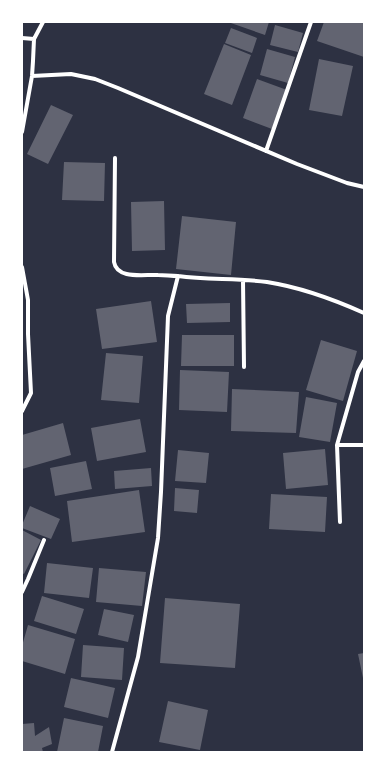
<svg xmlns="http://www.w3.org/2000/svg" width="386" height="774" viewBox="0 0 386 774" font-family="'Titillium Web',sans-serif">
<rect width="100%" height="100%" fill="#2d3142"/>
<path fill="#626471" d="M228 22H269L265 35Z
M324 22H364V57L317 41Z
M275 25 303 33 298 52 270 45Z
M231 28 257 38 252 53 225 43Z
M224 44 251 55 232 105 204 94Z
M267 49 295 57 288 83 260 75Z
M319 59 353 66 342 116 309 110Z
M257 79 287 90 272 129 243 118Z
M51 105 73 115 48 164 27 154Z
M64 162 105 163 104 201 62 200Z
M164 201 165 250 132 251 131 202Z
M182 216 236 222 231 275 176 269Z
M151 301 157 342 102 349 96 309Z
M230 303V322L187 323 186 304Z
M182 335H234V366H181Z
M321 340 357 351 343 401 306 390Z
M106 353 143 356 139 403 101 400Z
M180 370 229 372 227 412 179 410Z
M232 389 299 392 296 433 231 431Z
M306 397 337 403 330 442 299 437Z
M140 419 146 452 97 461 91 428Z
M63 423 71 455 22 469V435Z
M325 449 328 485 286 489 283 453Z
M178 450 209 453 206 483 175 481Z
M86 461 92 489 55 496 50 468Z
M151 468 152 486 115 489 114 471Z
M175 488 199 490 197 513 174 511Z
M139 490 145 532 72 542 67 501Z
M271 494 327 497 325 532 269 529Z
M30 506 60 519 51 539 22 528V525Z
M22 530 41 540 24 574 22 573Z
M47 563 93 568 89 598 44 593Z
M99 568 146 572 142 606 96 602Z
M42 596 84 609 76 634 34 621Z
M165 598 240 604 235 668 160 663Z
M104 609 134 615 128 642 98 635Z
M28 625 75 639 65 674 22 661V646Z
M83 645 124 648 122 680 81 677Z
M364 653V678H363L358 654Z
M71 678 115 688 108 718 64 707Z
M168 701 208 710 200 750 159 742Z
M64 718 103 726 98 752H57Z
M34 723 35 736 49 727 52 744 42 748 43 752H22V724Z"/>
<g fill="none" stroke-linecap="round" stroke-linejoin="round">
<path stroke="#fff" stroke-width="4" d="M22 38 34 39
M32 76 71 74 95 79 118 88 297 164 347 183 364 187
M22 132 32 76 33 61 34 39 43 22
M266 151 311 22
M22 267 28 300V334L31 393 22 411
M178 276C207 280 237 278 267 282 299 287 335 300 364 313
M243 280 244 367
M337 445 358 372 364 361
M340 522 337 445H364
M22 592 28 579 44 540
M112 752 138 657 158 538 161 492 168 316 178 276C171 276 165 275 158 275 145 274 117 280 114 262L115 158"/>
</g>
<rect width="386" height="774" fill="none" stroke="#ffffff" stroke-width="46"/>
</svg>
